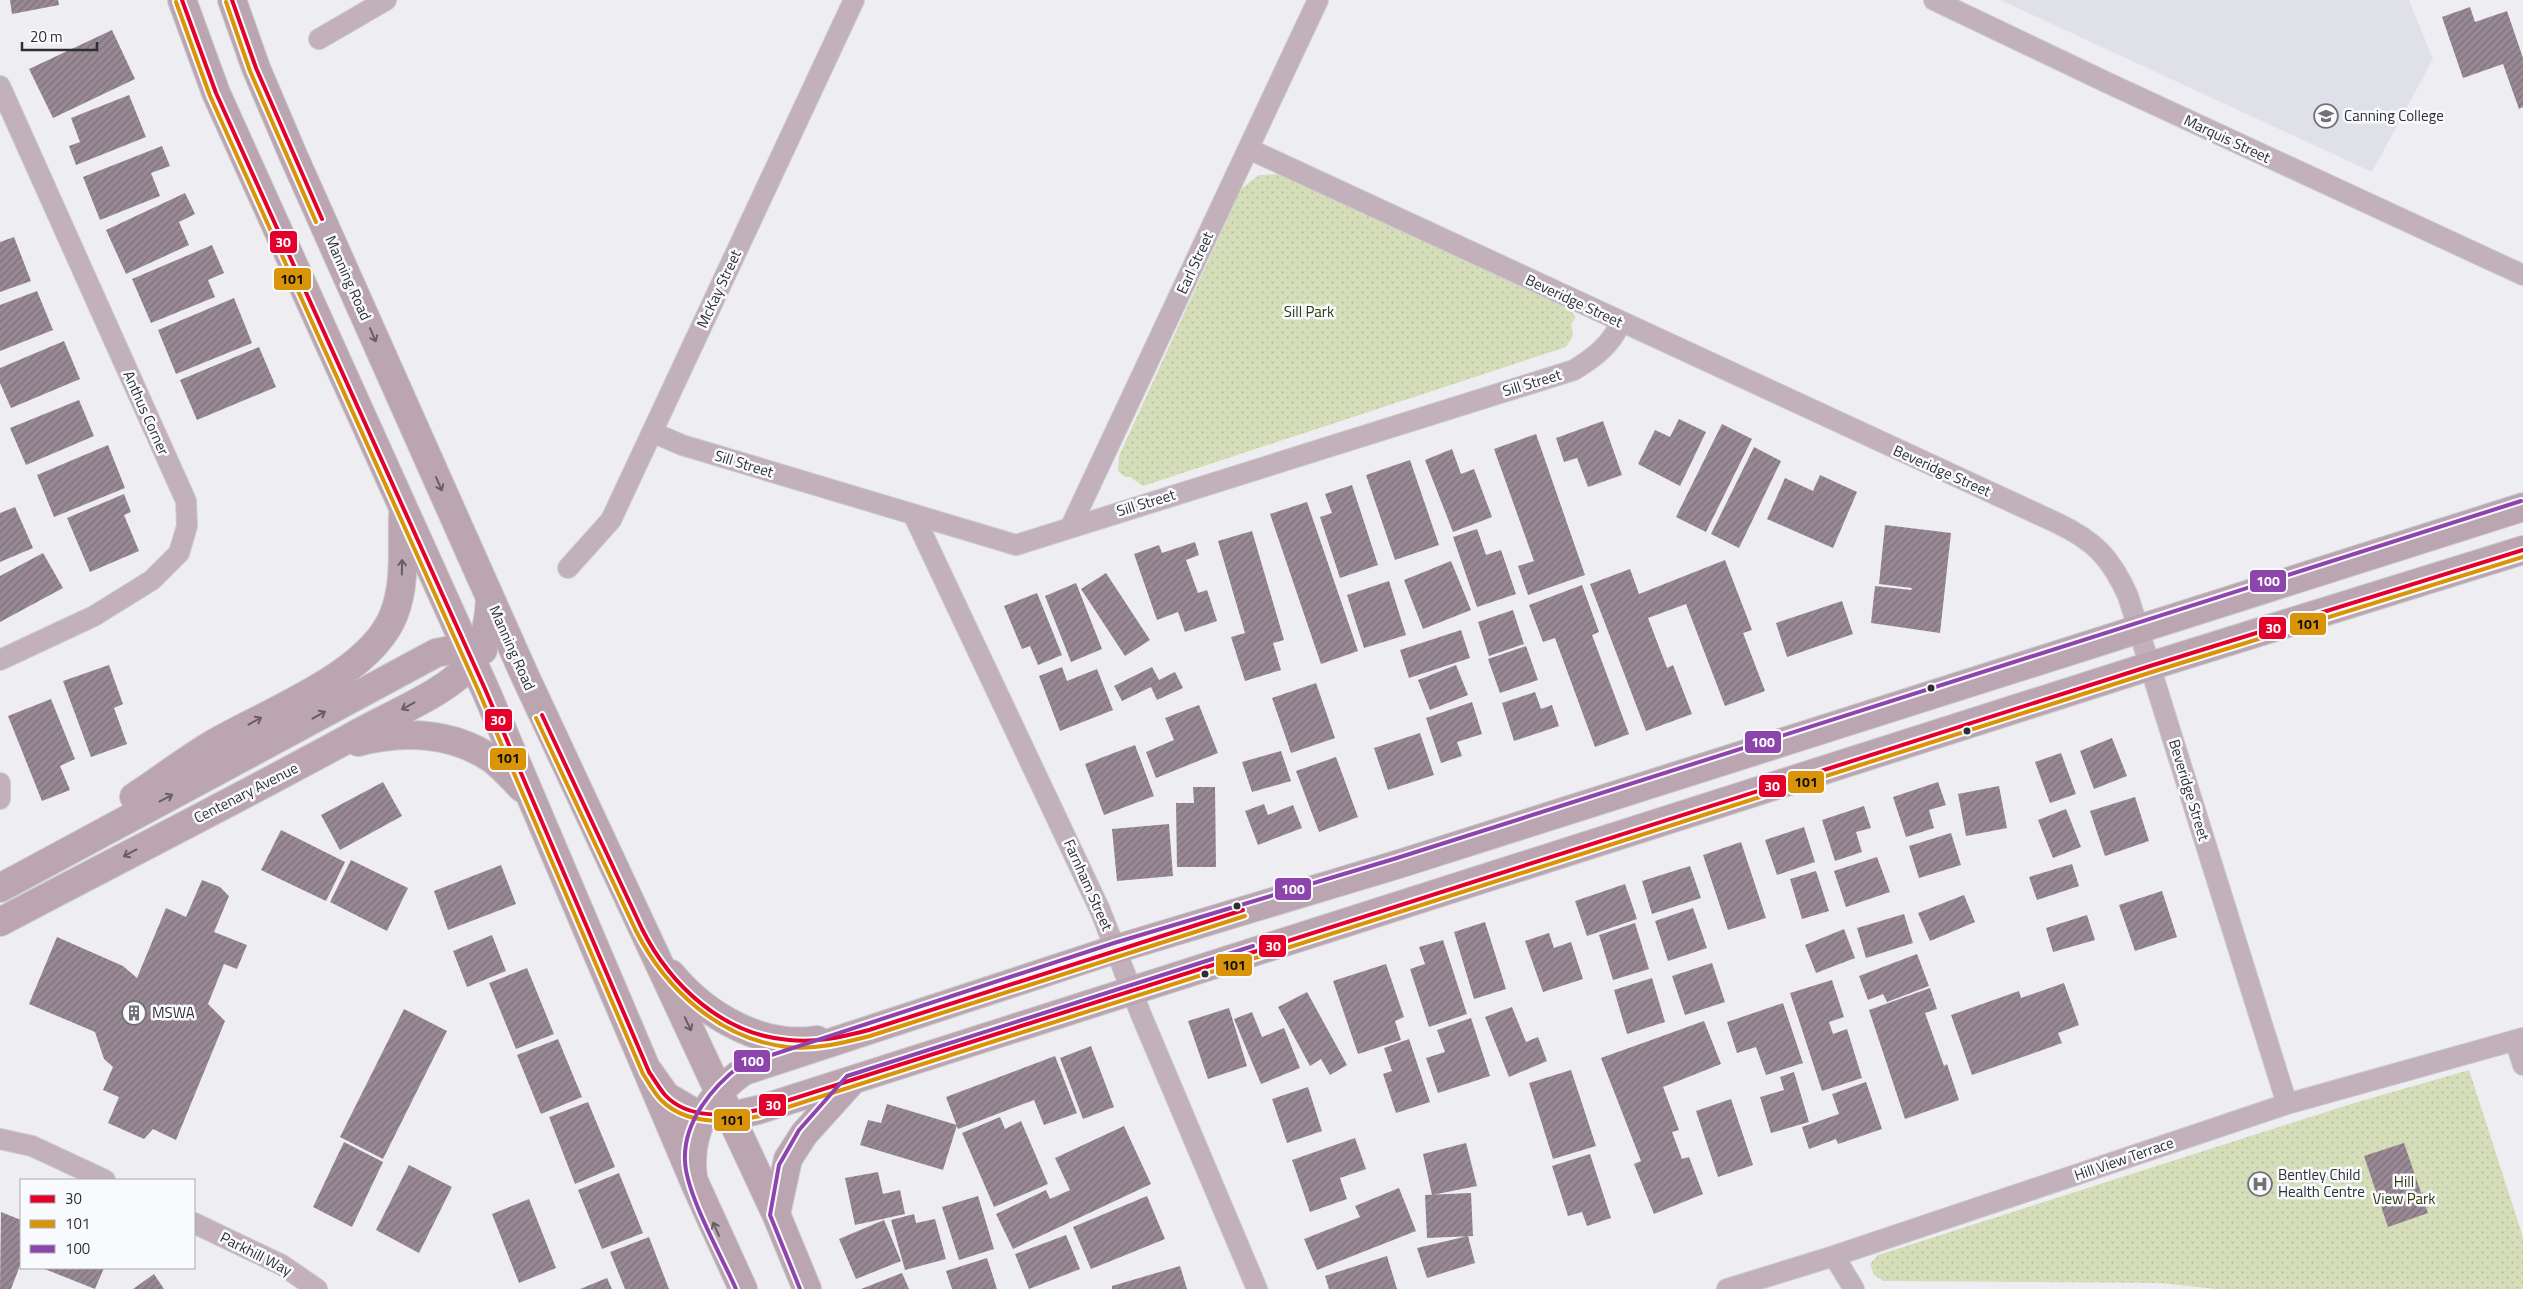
<svg xmlns="http://www.w3.org/2000/svg" width="2523" height="1289" viewBox="0 0 2523 1289" font-family="'Titillium Web',sans-serif">
<defs>
<pattern id="park-dots" width="8" height="8" patternUnits="userSpaceOnUse" patternTransform="scale(1.25)"><rect width="8" height="8" fill="#d5deb9"/><path d="M2 2h.1M6 6h.1" fill="none" stroke="#b7bfa0" stroke-width="1.8" stroke-linecap="round"/></pattern>
<pattern id="building-hatch" width="6" height="6" patternUnits="userSpaceOnUse" patternTransform="scale(1.25)"><rect width="6" height="6" fill="#998994"/><path d="M-1 1l2-2M0 6l6-6M5 7l2-2" fill="none" stroke="#7d7079"/></pattern>
</defs>
<rect width="100%" height="100%" fill="#eeeef2"/>
<path fill="#e0e0e9" d="M2000 0H2409L2433 59 2372 172Z"/>
<path fill="url(#park-dots)" d="M1280 174 1569 309 1576 317 1571 324 1573 336 1566 347 1143 486 1130 477H1125L1118 471 1119 456 1241 189 1259 175Z
M2469 1070 2523 1237V1289H2214L2161 1283 1883 1281 1874 1275 1870 1264 1878 1255 2354 1103Z"/>
<path fill="url(#building-hatch)" d="M10 0H58L59 5 12 14Z
M2470 7 2475 22 2507 11 2523 58V107L2519 109 2503 64 2463 78 2442 17Z
M112 30 135 79 53 118 29 69Z
M129 95 146 137 76 165 69 146 80 142 71 118Z
M162 146 170 166 151 173 160 196 100 220 83 177Z
M185 193 195 214 179 222 189 245 126 274 106 230Z
M14 237 31 281 0 292V242Z
M212 245 224 273 208 280 215 297 151 323 132 279Z
M37 291 53 330 0 351V305Z
M234 298 252 343 176 374 158 330Z
M64 341 80 379 11 408 0 383V368Z
M259 347 276 387 197 420 180 380Z
M79 400 94 436 26 465 10 428Z
M1679 419 1706 432 1680 486 1638 464 1655 430 1670 437Z
M1603 421 1622 475 1588 487 1577 458 1564 462 1556 438Z
M1722 424 1752 439 1706 532 1676 517Z
M1536 434 1585 575 1528 595 1518 566 1534 561 1494 449Z
M108 445 125 488 54 517 37 475Z
M1754 447 1781 461 1739 548 1711 534Z
M1452 449 1461 474 1474 469 1492 517 1453 532 1425 460Z
M1410 460 1439 545 1395 560 1366 475Z
M1820 475 1857 492 1833 548 1767 519 1785 478 1813 491Z
M1352 485 1378 565 1340 578 1320 517 1332 513 1325 494Z
M124 494 131 512 124 515 139 551 90 572 67 518Z
M1307 502 1358 651 1321 664 1270 514Z
M15 507 33 548 0 562V513Z
M1885 525 1951 533 1940 633 1871 623 1875 586 1911 590 1912 588 1879 584Z
M1477 529 1486 555 1501 550 1516 594 1477 607 1453 537Z
M1252 531 1284 640 1273 643 1281 670 1245 681 1231 637 1245 633 1218 541Z
M1195 542 1199 555 1186 560 1198 593 1207 590 1217 621 1185 632 1178 612 1157 620 1134 554 1159 545 1162 553Z
M43 553 63 588 0 622V576Z
M1725 560 1752 630 1743 633 1765 691 1725 706 1686 604 1648 618 1667 668 1673 665 1692 714 1646 731 1590 584 1630 569 1639 594Z
M1451 561 1471 610 1423 629 1404 580Z
M1106 573 1150 640 1125 656 1081 589Z
M1389 581 1406 635 1364 648 1347 595Z
M1076 583 1102 649 1071 662 1045 596Z
M1582 585 1599 632 1592 635 1629 734 1595 747 1555 638 1543 642 1529 605Z
M1037 593 1062 655 1038 665 1030 646 1022 649 1004 606Z
M1842 601 1853 634 1787 657 1776 623Z
M1513 610 1524 644 1489 656 1478 622Z
M1461 630 1470 658 1409 678 1400 650Z
M1526 646 1538 680 1500 693 1488 659Z
M109 665 123 704 114 708 127 744 91 757 63 681Z
M1456 665 1468 695 1430 710 1418 680Z
M1062 667 1067 681 1097 669 1113 710 1060 731 1039 676Z
M1152 667 1159 680 1175 672 1183 688 1157 700 1151 687 1122 701 1114 686Z
M1316 683 1335 738 1291 753 1272 698Z
M1535 692 1541 709 1552 705 1559 726 1514 741 1502 703Z
M51 699 75 759 60 766 70 790 42 801 8 716Z
M1472 702 1482 734 1457 742 1462 756 1441 763 1426 718Z
M1199 705 1218 753 1156 778 1146 752 1174 740 1165 718Z
M1420 733 1434 775 1388 790 1374 748Z
M2112 738 2127 776 2094 789 2080 751Z
M1135 745 1154 796 1104 815 1085 764Z
M1281 751 1291 781 1252 792 1242 762Z
M2061 753 2076 794 2050 803 2035 762Z
M1336 757 1358 817 1319 832 1296 771Z
M383 782 402 816 340 850 321 815Z
M1938 782 1946 805 1929 810 1934 828 1906 837 1893 797Z
M1999 786 2007 828 1966 836 1958 794Z
M1193 787H1215L1216 867H1177L1176 803H1194Z
M2135 797 2149 841 2105 856 2090 811Z
M1264 804 1268 815 1293 805 1302 828 1258 845 1245 811Z
M1864 806 1871 828 1856 832 1862 852 1835 861 1822 820Z
M2066 809 2081 847 2053 858 2038 820Z
M1169 824 1173 876 1117 881 1112 829Z
M1804 827 1815 862 1777 875 1765 840Z
M281 830 345 862 326 901 261 870Z
M1951 833 1961 865 1919 878 1909 846Z
M1741 842 1766 918 1728 930 1703 855Z
M1877 857 1890 892 1846 907 1834 871Z
M351 860 408 888 387 931 330 902Z
M2072 864 2079 886 2037 900 2029 877Z
M501 865 516 904 448 930 434 891Z
M1690 866 1701 898 1652 914 1642 881Z
M1816 871 1829 911 1802 919 1790 879Z
M202 880 220 887 229 896 214 932 247 945 237 969 224 964 208 1004 225 1021 176 1140 153 1129 144 1139 108 1123 119 1097 103 1090 113 1067 104 1059 95 1032 29 1004 57 937 123 966 137 978 166 908 186 917Z
M1625 884 1637 919 1587 936 1575 901Z
M2162 891 2177 937 2135 951 2119 905Z
M1964 895 1975 922 1930 941 1918 913Z
M1693 908 1707 948 1668 961 1655 921Z
M1904 914 1913 943 1866 958 1857 928Z
M2087 915 2095 940 2053 952 2046 928Z
M1485 922 1506 989 1474 999 1454 932Z
M1635 923 1649 969 1613 980 1599 935Z
M1844 929 1855 958 1816 973 1805 945Z
M1549 933 1554 948 1571 942 1583 979 1543 992 1525 941Z
M492 935 506 971 467 987 453 951Z
M1443 940 1467 1014 1429 1027 1410 969 1425 964 1419 947Z
M1917 954 1929 986 1887 1002 1883 994 1868 1000 1859 976Z
M1712 963 1725 1002 1685 1015 1672 976Z
M1386 964 1404 1017 1395 1021 1401 1040 1358 1054 1333 981Z
M527 968 554 1034 516 1049 489 983Z
M1652 978 1665 1022 1627 1034 1614 990Z
M1832 980 1844 1017 1829 1022 1833 1034 1847 1029 1862 1078 1822 1091 1790 993Z
M2064 983 2079 1025 2058 1033 2062 1043 1972 1075 1951 1015 2019 991 2021 998Z
M1930 988 1937 1009 1925 1013 1944 1066 1947 1064 1959 1100 1905 1119 1869 1010Z
M1307 992 1347 1065 1330 1075 1321 1059 1310 1066 1278 1007Z
M1783 1003 1803 1063 1766 1075 1756 1047 1737 1053 1727 1022Z
M1512 1007 1526 1042 1538 1037 1547 1061 1509 1077 1485 1017Z
M1229 1008 1247 1066 1208 1079 1188 1021Z
M404 1009 447 1031 383 1159 340 1137Z
M1252 1012 1262 1037 1284 1028 1300 1068 1261 1084 1234 1019Z
M1471 1018 1490 1076 1438 1093 1426 1058 1445 1052 1437 1030Z
M1704 1021 1721 1064 1663 1087 1679 1130 1672 1132 1682 1159 1689 1157 1703 1194 1654 1214 1634 1164 1641 1161 1601 1058Z
M558 1039 582 1097 541 1114 517 1055Z
M1409 1039 1430 1102 1396 1113 1383 1074 1392 1071 1384 1048Z
M1091 1046 1114 1107 1083 1119 1060 1058Z
M1055 1056 1077 1113 1044 1125 1034 1100 958 1129 946 1097Z
M1571 1070 1596 1146 1553 1159 1529 1083Z
M1794 1072 1809 1122 1771 1133 1760 1097 1784 1090 1780 1077Z
M1866 1082 1882 1129 1838 1144 1836 1139 1809 1149 1802 1127 1839 1114 1832 1094Z
M1308 1087 1322 1131 1287 1143 1272 1099Z
M1731 1099 1753 1165 1718 1177 1696 1111Z
M588 1102 615 1167 575 1184 549 1117Z
M887 1104 957 1125 943 1170 860 1145 868 1120 881 1123Z
M1000 1117 1005 1129 1021 1121 1048 1184 994 1207 962 1133Z
M1124 1126 1151 1184 1013 1249 996 1214 1046 1190 1050 1199 1070 1190 1055 1158Z
M1355 1138 1366 1169 1340 1178 1347 1199 1310 1212 1292 1160Z
M344 1142 383 1162 352 1227 313 1207Z
M1466 1143 1477 1186 1432 1195 1423 1154Z
M2404 1143 2428 1213 2388 1227 2364 1156Z
M1590 1154 1611 1218 1587 1226 1582 1212 1568 1216 1552 1166Z
M409 1165 452 1187 419 1253 376 1230Z
M878 1172 883 1194 900 1190 905 1214 855 1225 845 1178Z
M619 1173 643 1233 602 1249 578 1190Z
M1399 1188 1416 1231 1317 1270 1304 1239 1360 1217 1355 1206Z
M1471 1193 1473 1236 1427 1238 1425 1195Z
M978 1196 994 1249 959 1260 942 1207Z
M1147 1196 1165 1239 1091 1269 1073 1227Z
M529 1199 556 1268 519 1283 492 1214Z
M1 1212 21 1220V1263L11 1289H0Z
M914 1214 916 1223 935 1219 946 1259 905 1270 891 1220Z
M884 1220 901 1261 856 1279 839 1239Z
M1066 1235 1080 1269 1029 1289 1015 1254Z
M1468 1236 1475 1263 1427 1278 1417 1248Z
M649 1237 669 1289H625L610 1252Z
M1387 1256 1397 1289H1329L1325 1276Z
M987 1258 997 1289H952L946 1271Z
M1180 1266 1187 1289H1112V1286Z
M42 1268H104L95 1289Z
M902 1273 909 1289H861Z
M154 1274 164 1289H133Z
M607 1278 612 1289H580Z"/>
<g fill="none" stroke-linecap="round" stroke-linejoin="round">
<g stroke="#cccccf" stroke-width="22">
<path id="minor" d="M1934 0 2108 83 2523 275
M319 39 386 0
M0 86 186 501 187 526 179 553 152 580 94 616 0 660
M1249 149 2057 523C2095 541 2111 558 2128 596L2287 1104
M652 432 682 445 1016 545 1574 370C1595 357 1611 345 1621 322
M914 516 1100 910 1142 1017 1257 1289
M1071 526 1318 0
M568 568 611 520 854 0
M0 783V799
M2515 1040 2523 1065
M0 1139 32 1146 105 1180
M194 1223 282 1265 317 1289
M1834 1256 1854 1289
M1727 1289 1834 1256 2287 1104 2523 1038"/>
</g>
<g stroke="#cccccf" stroke-width="30">
<path id="primary" d="M182 0 216 93 485 689 697 1188 743 1289
M232 0 256 68 293 155 525 676 776 1214 807 1289
M358 742C403 730 452 732 492 759 503 767 513 779 522 788
M134 797C160 780 186 760 213 744 267 712 371 675 394 614 406 583 402 548 403 516
M0 888 436 653 466 647 483 650
M0 922C121 858 244 796 364 730 395 713 451 690 472 662 486 644 489 620 490 598
M671 974C705 1015 761 1049 817 1040
M649 1072 666 1096 693 1112 730 1116 758 1110 2150 666 2523 550
M693 1177C687 1134 708 1095 744 1071L1116 949 1399 864 2523 507
M776 1214 788 1159 804 1134 850 1083"/>
</g>
<use href="#minor" stroke="#c2b0ba" stroke-width="20"/>
<use href="#primary" stroke="#baa5b1" stroke-width="28"/>
<g stroke="#f9fafe" stroke-width="8">
<path id="bus-1" d="M182 0 216 93 485 689 649 1072C654 1079 659 1088 665 1095 688 1120 728 1116 758 1110L2150 666 2523 550
M232 0 256 68 322 219
M542 715 642 929C670 985 723 1035 789 1040 816 1043 842 1037 869 1030L1243 910"/>
</g>
<g stroke="#f9fafe" stroke-width="8">
<path id="bus-2" d="M176 2 210 96 479 692 643 1074C649 1083 654 1093 661 1100 687 1126 728 1123 760 1116L2152 672 2523 557
M226 2 250 71 316 222
M536 718 636 931C666 990 720 1039 787 1047 815 1050 843 1043 870 1036L1245 916"/>
</g>
<g stroke="#f9fafe" stroke-width="8">
<path id="bus-3" d="M736 1289C722 1257 686 1194 685 1161 683 1122 712 1087 741 1065L1114 943 1397 858 2521 501
M800 1289 770 1215 779 1165 799 1130 847 1076 1253 946"/>
</g>
<use href="#bus-1" stroke="#e4002b" stroke-width="4"/>
<use href="#bus-2" stroke="#d99408" stroke-width="4"/>
<use href="#bus-3" stroke="#8e44ad" stroke-width="4"/>
</g>
<defs><path id="oneway-shaft" d="M-6 0H5M1.5-3L5.5 0L1.5 3" fill="none" stroke-width="1.6" stroke-linecap="round" stroke-linejoin="round" transform="scale(1.25)"/></defs>
<g stroke="#675e65">
<use href="#oneway-shaft" transform="translate(373 335) rotate(66)"/>
<use href="#oneway-shaft" transform="translate(439 484) rotate(66)"/>
<use href="#oneway-shaft" transform="translate(402 567) rotate(-89)"/>
<use href="#oneway-shaft" transform="translate(408 706) rotate(151)"/>
<use href="#oneway-shaft" transform="translate(319 715) rotate(-29)"/>
<use href="#oneway-shaft" transform="translate(255 721) rotate(-29)"/>
<use href="#oneway-shaft" transform="translate(166 798) rotate(-28)"/>
<use href="#oneway-shaft" transform="translate(130 853) rotate(152)"/>
<use href="#oneway-shaft" transform="translate(688 1024) rotate(65)"/>
<use href="#oneway-shaft" transform="translate(716 1229) rotate(-114)"/>
</g>
<defs>
<g id="university-ring" transform="scale(1.25)"><circle r="9.5" fill="#f9fafe" stroke="#727275" stroke-width="1.5"/><path d="M0-5L7-2L0 1L-7-2ZM-4 1L0 2.5L4 1V4Q0 6-4 4Z" fill="#727275"/></g>
<g id="building-ring" transform="scale(1.25)"><circle r="9.5" fill="#f9fafe" stroke="#727275" stroke-width="1.5"/><path d="M-4-6H4V6H1V3H-1V6H-4ZM-2.5-4.3h1.7v1.8h-1.7ZM.8-4.3h1.7v1.8H.8ZM-2.5-1h1.7V.8h-1.7ZM.8-1h1.7V.8H.8Z" fill="#727275"/></g>
<g id="hospital-ring" transform="scale(1.25)"><circle r="9.5" fill="#f9fafe" stroke="#727275" stroke-width="1.5"/><path d="M-5-5h3v3.5h4V-5h3V5h-3V1.5h-4V5h-3Z" fill="#727275"/></g>
</defs>
<g fill-rule="evenodd">
<use href="#university-ring" x="2326" y="116"/>
<use href="#building-ring" x="134" y="1013"/>
<use href="#hospital-ring" x="2260" y="1184"/>
</g>
<g fill="#2f2f32" stroke="#f9fafe" stroke-width="2">
<circle cx="1931" cy="688" r="4.5"/>
<circle cx="1967" cy="731" r="4.5"/>
<circle cx="1237" cy="906" r="4.5"/>
<circle cx="1205" cy="974" r="4.5"/>
</g>
<g text-anchor="middle" stroke-width="5" stroke-linejoin="round" paint-order="stroke">
<g font-size="15" fill="#2f2f32" stroke="#f9fafe" text-anchor="start">
<text x="2344" y="121">Canning College</text>
<text x="152" y="1018">MSWA</text>
<text x="2278" y="1180">Bentley Child<tspan x="2278" dy="17">Health Centre</tspan></text>
</g>
<g font-size="15" fill="#2f2f32" stroke="#f9fafe">
<text transform="translate(2227 139) rotate(25)" y="5">Marquis Street</text>
<text transform="translate(1195 263) rotate(-65)" y="5">Earl Street</text>
<text transform="translate(348 278) rotate(66)" y="5">Manning Road</text>
<text transform="translate(719 289) rotate(-65)" y="5">McKay Street</text>
<text transform="translate(1574 301) rotate(25)" y="5">Beveridge Street</text>
<text transform="translate(1532 383) rotate(-17)" y="5">Sill Street</text>
<text transform="translate(146 413) rotate(66)" y="5">Anthus Corner</text>
<text transform="translate(744 464) rotate(17)" y="5">Sill Street</text>
<text transform="translate(1942 471) rotate(24)" y="5">Beveridge Street</text>
<text transform="translate(1146 503) rotate(-17)" y="5">Sill Street</text>
<text transform="translate(512 648) rotate(66)" y="5">Manning Road</text>
<text transform="translate(2189 790) rotate(73)" y="5">Beveridge Street</text>
<text transform="translate(246 793) rotate(-27)" y="5">Centenary Avenue</text>
<text transform="translate(1088 885) rotate(66)" y="5">Farnham Street</text>
<text transform="translate(2124 1159) rotate(-19)" y="5">Hill View Terrace</text>
<text transform="translate(256 1254) rotate(27)" y="5">Parkhill Way</text>
</g>
<g font-size="15" fill="#323a10" stroke="#f9fafe">
<text x="1309" y="317">Sill Park</text>
<text x="2404" y="1187">Hill<tspan x="2404" dy="17">View Park</tspan></text>
</g>
</g>
<g stroke="#f9fafe" stroke-width="2">
<rect x="269" y="230" width="29" height="24" rx="5" fill="#e4002b"/>
<rect x="273" y="267" width="39" height="24" rx="5" fill="#d99408"/>
<rect x="2249" y="569" width="38" height="24" rx="5" fill="#8e44ad"/>
<rect x="2289" y="612" width="38" height="24" rx="5" fill="#d99408"/>
<rect x="2258" y="616" width="29" height="24" rx="5" fill="#e4002b"/>
<rect x="484" y="708" width="29" height="24" rx="5" fill="#e4002b"/>
<rect x="1744" y="730" width="38" height="24" rx="5" fill="#8e44ad"/>
<rect x="489" y="747" width="38" height="24" rx="5" fill="#d99408"/>
<rect x="1787" y="770" width="38" height="24" rx="5" fill="#d99408"/>
<rect x="1758" y="774" width="29" height="24" rx="5" fill="#e4002b"/>
<rect x="1274" y="877" width="38" height="24" rx="5" fill="#8e44ad"/>
<rect x="1258" y="934" width="29" height="24" rx="5" fill="#e4002b"/>
<rect x="1215" y="953" width="38" height="24" rx="5" fill="#d99408"/>
<rect x="733" y="1049" width="38" height="24" rx="5" fill="#8e44ad"/>
<rect x="758" y="1093" width="29" height="24" rx="5" fill="#e4002b"/>
<rect x="713" y="1108" width="38" height="24" rx="5" fill="#d99408"/>
</g>
<g font-size="14" text-anchor="middle" font-weight="bold" fill="#fff">
<text x="283" y="247">30</text>
<text x="2268" y="586">100</text>
<text x="2273" y="633">30</text>
<text x="498" y="725">30</text>
<text x="1763" y="747">100</text>
<text x="1772" y="791">30</text>
<text x="1293" y="894">100</text>
<text x="1273" y="951">30</text>
<text x="752" y="1066">100</text>
<text x="773" y="1110">30</text>
</g>
<g font-size="14" text-anchor="middle" font-weight="bold" fill="#111">
<text x="292" y="284">101</text>
<text x="2308" y="629">101</text>
<text x="508" y="763">101</text>
<text x="1806" y="787">101</text>
<text x="1234" y="970">101</text>
<text x="732" y="1125">101</text>
</g>
<rect x="20" y="1179" width="175" height="90" fill="#f9fafe" stroke="#a8a9ac"/>
<rect x="30" y="1195" width="25" height="8" fill="#e4002b" stroke="#a8a9ac"/>
<text x="65" y="1204" font-size="15" fill="#2f2f32">30</text>
<rect x="30" y="1220" width="25" height="8" fill="#d99408" stroke="#a8a9ac"/>
<text x="65" y="1229" font-size="15" fill="#2f2f32">101</text>
<rect x="30" y="1245" width="25" height="8" fill="#8e44ad" stroke="#a8a9ac"/>
<text x="65" y="1254" font-size="15" fill="#2f2f32">100</text>
<path d="M22 42v8h75v-8" fill="none" stroke="#2f2f32" stroke-width="2.5"/>
<text x="30" y="42" font-size="15" fill="#2f2f32" stroke="#f9fafe" stroke-width="4" paint-order="stroke">20 m</text>
</svg>
